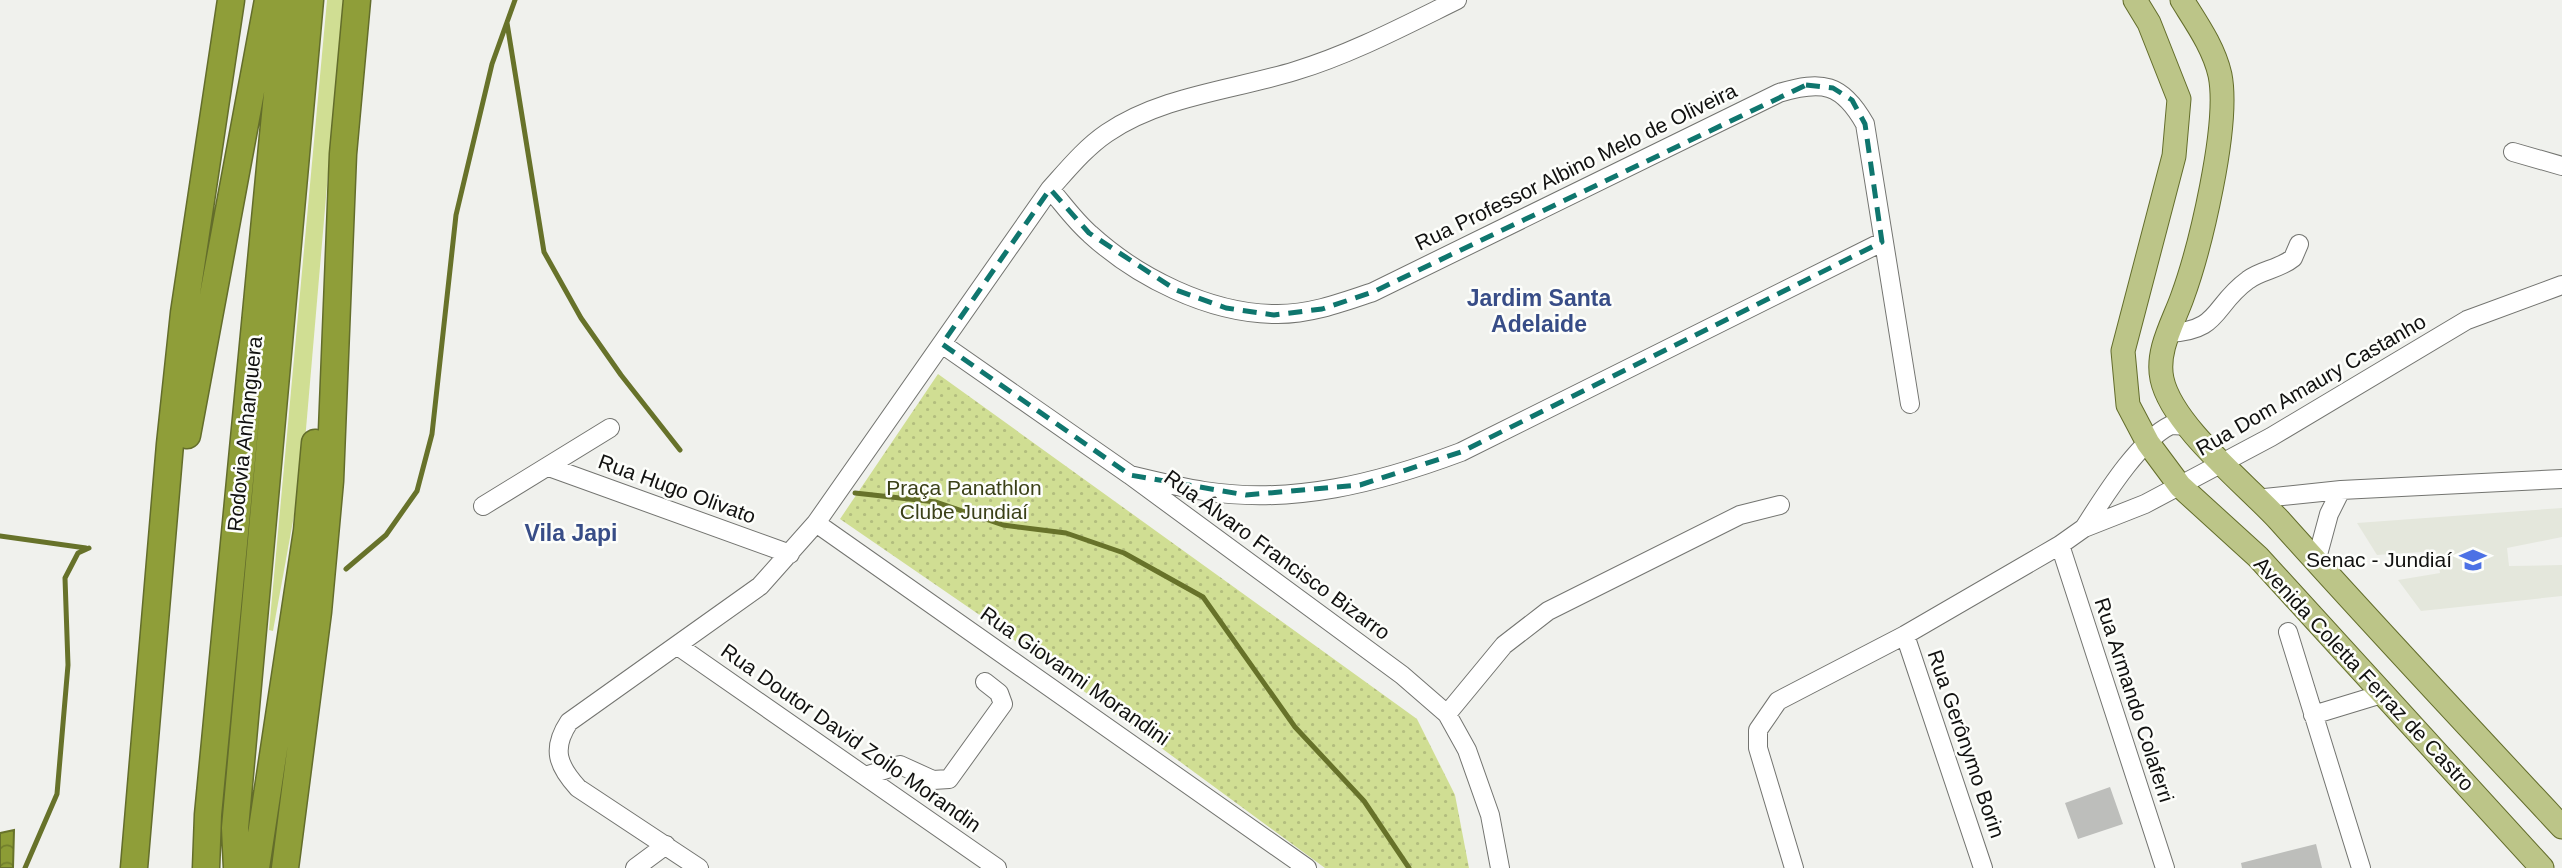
<svg xmlns="http://www.w3.org/2000/svg" width="2562" height="868" viewBox="0 0 2562 868" font-family="Arial,sans-serif">
<defs>
<pattern id="park-dots" width="8" height="8" patternUnits="userSpaceOnUse" patternTransform="scale(1.75)"><rect width="8" height="8" fill="#d0de93"/><path d="M2 2h.1M6 6h.1" fill="none" stroke="#b2bd7e" stroke-width="1.8" stroke-linecap="round"/></pattern>
<pattern id="water-waves" width="16" height="10" patternUnits="userSpaceOnUse" patternTransform="scale(1.75)"><rect width="16" height="10" fill="#8c9c35"/><path d="M0 5q4-4 8 0t8 0" fill="none" stroke="#717e2b"/></pattern>
</defs>
<rect width="100%" height="100%" fill="#f0f1ed"/>
<path fill="#e4e7dc" d="M2562 508V537L2507 548 2509 566 2562 565V596L2421 611 2398 580 2440 573 2436 551 2377 555 2357 523Z"/>
<path fill="#d0de93" d="M327 0H343L306 429 301 477 273 631 269 630Z"/>
<path fill="url(#park-dots)" d="M938 374 1417 719 1455 795 1469 868H1325L984 618 840 519Z"/>
<path fill="url(#water-waves)" stroke="#67722a" stroke-width="2" d="M14 830 13 868H0V833Z"/>
<g fill="none" stroke-linecap="round" stroke-linejoin="round">
<path stroke="#67722a" stroke-width="5" d="M507 23 544 252 581 318 621 375 680 450
M855 493 936 502 1003 525 1066 533 1124 553 1203 597 1295 727 1364 801 1409 868
M0 536 86 548
M346 569 386 535 417 491 432 434 456 215 492 64 515 0
M25 868 57 794 68 665 65 578 78 553 89 548"/>
</g>
<path fill="#bdbebb" d="M2110 787 2123 824 2078 839 2065 803Z
M2316 844 2322 868H2242L2241 863Z"/>
<g fill="none" stroke-linecap="round" stroke-linejoin="round">
<g stroke="#737470" stroke-width="20">
<path id="minor" d="M2513 152 2562 166
M1050 189C1063 204 1075 221 1090 234 1137 277 1208 313 1274 314 1308 315 1341 303 1373 292L1779 93C1822 80 1842 83 1865 124L1910 404
M2168 333C2221 331 2212 306 2248 280 2261 270 2280 269 2293 258L2299 244
M942 344 1130 475 1402 675 1447 714 1467 750 1490 815 1500 868
M549 467 790 554
M1130 475C1155 481 1179 487 1204 491 1293 505 1378 483 1461 452L1882 242
M2255 499 2341 490 2562 479
M483 506 610 428
M816 523 1307 868
M2084 528C2104 497 2138 441 2171 425L2190 426
M2060 545 2165 868
M2316 562 2329 514 2341 490
M2288 632 2361 868
M1905 635 1983 868
M678 646 997 868
M1447 714 1504 645 1548 611 1740 515 1780 505
M2313 715 2382 694
M865 776 900 765 933 780 949 779 1003 704 999 693 985 682
M635 868 666 845
M699 868 578 788C558 766 551 749 569 722L760 586 816 523 1050 189C1068 169 1085 148 1107 133 1161 96 1233 90 1295 71 1351 54 1404 26 1457 0
M1794 868 1758 748V730L1778 701 1905 635 2060 545 2084 528 2145 504 2271 437 2467 320 2562 285"/>
</g>
<g stroke="#636d2b" stroke-width="25">
<path id="major" d="M2135 0 2149 23 2179 99 2174 156 2123 351 2128 405 2148 443 2180 486 2258 557 2542 868
M2182 0C2197 24 2214 48 2220 75 2230 125 2200 249 2182 298 2173 323 2156 351 2162 379 2172 426 2247 485 2279 520 2372 624 2467 725 2562 827"/>
</g>
<g stroke="#636d2b" stroke-width="29">
<path id="highway" d="M187 435 268 0
M134 868 170 444 184 313 231 0
M206 868 208 815 286 0
M237 868 235 828 310 0
M256 868 307 531 315 443
M285 868 318 612 330 481 343 154 357 0"/>
</g>
<use href="#minor" stroke="#fff" stroke-width="18"/>
<use href="#major" stroke="#bcc588" stroke-width="23"/>
<use href="#highway" stroke="#8f9e39" stroke-width="26"/>
</g>
<path fill="none" stroke="#0f766e" stroke-width="5" stroke-dasharray="14 9" stroke-linejoin="round" d="M1806 85 1833 88 1852 100 1865 124 1882 242 1461 452 1360 485 1246 495 1130 475 942 344 1050 189 1089 233 1176 290 1226 308 1274 315 1322 309 1373 292Z"/>
<defs>
<g id="university-bare" transform="scale(2.1)"><path d="M0-5L7-2L0 1L-7-2ZM-4 1L0 2.5L4 1V4Q0 6-4 4Z" fill="#4c71e5" stroke="#fdfefb" stroke-width="2.5" paint-order="stroke"/></g>
</defs>
<g fill-rule="evenodd">
<use href="#university-bare" x="2473" y="560"/>
</g>
<g text-anchor="middle" stroke-width="5" stroke-linejoin="round" paint-order="stroke">
<g font-size="21" fill="#111110" stroke="#fdfefb">
<text transform="translate(1576 167) rotate(-26)" y="7">Rua Professor Albino Melo de Oliveira</text>
<text transform="translate(2311 385) rotate(-30)" y="7">Rua Dom Amaury Castanho</text>
<text transform="translate(245 434) rotate(-84)" y="7">Rodovia Anhanguera</text>
<text transform="translate(677 489) rotate(20)" y="7">Rua Hugo Olivato</text>
<text transform="translate(1277 555) rotate(36)" y="7">Rua Álvaro Francisco Bizarro</text>
<text transform="translate(2364 674) rotate(47)" y="7">Avenida Coletta Ferraz de Castro</text>
<text transform="translate(1075 676) rotate(35)" y="7">Rua Giovanni Morandini</text>
<text transform="translate(2134 700) rotate(72)" y="7">Rua Armando Colaferri</text>
<text transform="translate(851 738) rotate(35)" y="7">Rua Doutor David Zoilo Morandin</text>
<text transform="translate(1966 744) rotate(71)" y="7">Rua Gerônymo Borin</text>
</g>
<g font-size="21" fill="#3a4017" stroke="#fdfefb">
<text x="964" y="495">Praça Panathlon<tspan x="964" dy="24">Clube Jundiaí</tspan></text>
</g>
<g font-size="21" fill="#111110" stroke="#fdfefb" text-anchor="end">
<text x="2452" y="567">Senac - Jundiaí</text>
</g>
<g font-size="23" font-weight="bold" fill="#384d87" stroke="#fdfefb">
<text x="1539" y="306">Jardim Santa<tspan x="1539" dy="26">Adelaide</tspan></text>
<text x="571" y="541">Vila Japi</text>
</g>
</g>
</svg>
